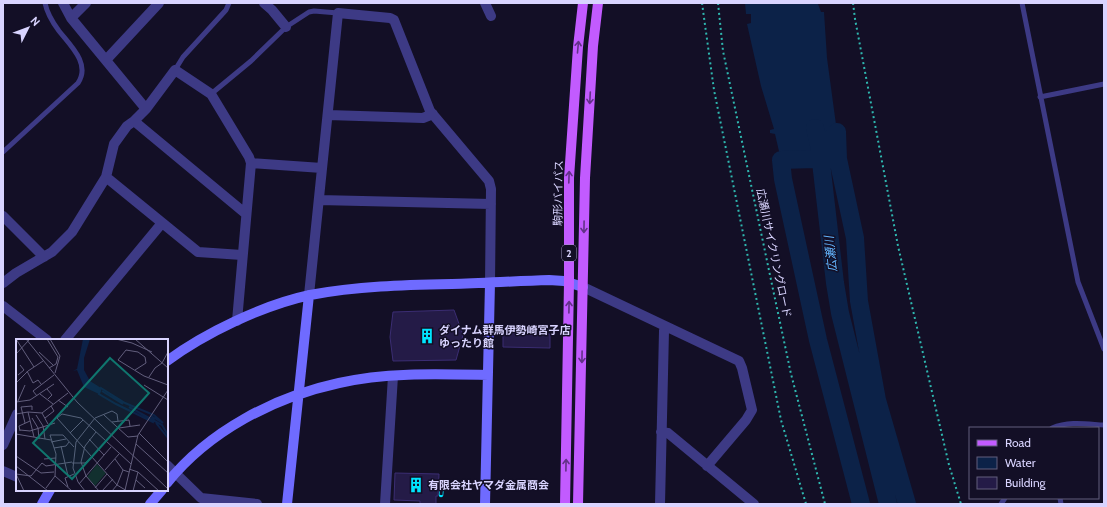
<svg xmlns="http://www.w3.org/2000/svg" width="1107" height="507" viewBox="0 0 1107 507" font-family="Cabin,'Noto Sans JP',sans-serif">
<rect width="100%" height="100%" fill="#130f26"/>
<path fill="#0c2248" d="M745 3H820L818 4 821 12H824L827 58 837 132 815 159 781 160 775 134 770 133V130L774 129 761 86 747 24 751 23V14H746Z"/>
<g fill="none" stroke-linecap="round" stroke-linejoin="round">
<path stroke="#0c2248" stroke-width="18" d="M815 128 819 145 835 283 840 313 888 504
M837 132 815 159 781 160 783 179 818 340 861 504
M837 132 838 159 855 238 859 301 877 400 907 504"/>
</g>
<path fill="#241b47" stroke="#3b2d73" d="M454 310 463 335 456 360 393 361 390 337 393 312Z
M503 333 550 334V348L503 347Z
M395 473 439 474 438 496H436V504H420V501L394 500Z"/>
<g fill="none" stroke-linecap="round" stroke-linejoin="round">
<path stroke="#2fb8b0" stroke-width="2" stroke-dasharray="2 3" stroke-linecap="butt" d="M702 3 714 90 781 420 806 504
M718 3 723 51 771 280 791 374 825 504
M853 3 855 19 898 246 949 465 961 504"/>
<path stroke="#3d3a85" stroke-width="5" d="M1022 3 1078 282 1104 349
M175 70 183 57 226 10 229 3
M211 94 251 61 286 27 309 12 314 11 338 13
M1040 97 1104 84
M3 152 78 83C91 64 70 45 59 31 53 23 47 13 45 3
M1052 428C1069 421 1086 424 1104 425
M1060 498 1061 504
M1001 504 1005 498"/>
<path stroke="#3d3a85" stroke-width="10" d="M63 3 71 18 146 109
M264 3 272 10 286 27
M485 3 491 16
M71 18 86 3
M106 60 159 3
M328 115 423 118 433 114
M134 121 246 214
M251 163 322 168
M106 177 198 252 242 255
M319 200 491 204
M3 216 44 257
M3 283 16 273 52 252 72 232 106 177 114 144 127 126 134 121 146 109 175 70 211 94 249 157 251 163 237 321
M583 287 739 361 742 368 752 410 746 420 707 466
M309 295 338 13 390 18 394 20 430 111 489 181 491 189 490 283
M3 306 47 340
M65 340 162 223
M661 432 668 433 754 504
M3 445 17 414
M167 465 201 498 257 504
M3 471 17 477
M385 504 393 376
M660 504 664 331 665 326"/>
<path stroke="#6f6bff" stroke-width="10" d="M167 361C205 333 263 305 310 295 357 286 404 285 452 284 484 283 517 281 549 280L564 281 583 287
M167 483C209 431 274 397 339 383 386 372 440 374 488 375
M42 504 50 490
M150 504 162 490
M287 504 309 295
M485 504 490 283"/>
<path stroke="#c25bff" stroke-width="10" d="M565 504 569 283V178L578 47 583 3
M578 504 585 178 593 46 598 3"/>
<g stroke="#00e5ff" stroke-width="4.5">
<path id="rail" d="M441 495 442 484"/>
</g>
<use href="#rail" stroke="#130f26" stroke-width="3" stroke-dasharray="9" stroke-linecap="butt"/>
</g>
<defs><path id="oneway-shaft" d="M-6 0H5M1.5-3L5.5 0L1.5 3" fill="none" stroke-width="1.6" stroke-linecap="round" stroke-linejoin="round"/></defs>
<g stroke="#623188">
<use href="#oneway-shaft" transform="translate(578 47) rotate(-85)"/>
<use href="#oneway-shaft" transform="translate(590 98) rotate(93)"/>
<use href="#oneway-shaft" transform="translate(569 177) rotate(-88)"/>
<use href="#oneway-shaft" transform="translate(584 227) rotate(91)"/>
<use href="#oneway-shaft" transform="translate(569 307) rotate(-89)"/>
<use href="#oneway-shaft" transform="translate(582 357) rotate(91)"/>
<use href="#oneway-shaft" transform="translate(566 465) rotate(-89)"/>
</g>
<defs>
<g id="building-bare" transform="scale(1.2)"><path d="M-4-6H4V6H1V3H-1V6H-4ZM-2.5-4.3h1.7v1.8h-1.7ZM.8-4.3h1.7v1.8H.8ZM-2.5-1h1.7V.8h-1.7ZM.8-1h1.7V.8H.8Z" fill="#00e5ff" stroke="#130f26" stroke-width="2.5" paint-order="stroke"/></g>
</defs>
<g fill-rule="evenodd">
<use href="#building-bare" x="427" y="336"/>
<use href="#building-bare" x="416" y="485"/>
</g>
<g text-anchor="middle" stroke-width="3" stroke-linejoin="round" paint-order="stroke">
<rect fill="#130f26" stroke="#9e99be" stroke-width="1" x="562" y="245" width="14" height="16" rx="3"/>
<g font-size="10" font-weight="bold" fill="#d9d4ff">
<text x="569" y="257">2</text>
</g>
<g font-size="11" fill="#d9d4ff" stroke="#130f26">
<text transform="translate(558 193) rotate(-89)" y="4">駒形バイパス</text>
<text transform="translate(774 253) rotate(78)" y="4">広瀬川サイクリングロード</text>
</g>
<g font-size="11" font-weight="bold" fill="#d9d4ff" stroke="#130f26" text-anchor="start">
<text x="439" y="334">ダイナム群馬伊勢崎宮子店<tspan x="439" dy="13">ゆったり館</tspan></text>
<text x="428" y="489">有限会社ヤマダ金属商会</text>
</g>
<g font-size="12" font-style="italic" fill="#62b6ff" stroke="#130f26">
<text transform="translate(831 254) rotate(-96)" y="4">広瀬川</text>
</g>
</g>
<g transform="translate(16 339)">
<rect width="152" height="152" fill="#130f26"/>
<path d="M81 125 90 134 79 147 71 138Z" fill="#12302f"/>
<path d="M67 0H74L68 19V31L74 42 85 49 83 55 68 48 61 31 57 32 61 30Z" fill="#0c2248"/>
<path fill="none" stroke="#0c2248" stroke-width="2" d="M85 49 109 64 138 76 147 84 135 77 138 80 137 83 100 65 83 55ZM86 52 107 65M113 68 146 86 152 96M140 84 152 99"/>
<path fill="none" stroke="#625e7d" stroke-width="1" d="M0 0 18 28M10 0 61 63 152 150M31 0 42 18 40 25 33 29M34 0 44 17 39 34M100 0 116 4 136 13M119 0 152 29M23 13 37 26M0 15 13 1M119 31 130 24 129 18 122 13 110 11 102 21 128 37 152 46M11 32 17 44 22 41 25 45M2 36 8 31 4 26M133 38 139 29 146 24 152 13M0 44 12 32 27 22M128 46 152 61M31 50 36 56 32 60M24 55 37 65M21 57 17 52 38 36M42 61 52 68M2 62 9 46M0 63 14 61 38 45M12 73 26 74 32 85M26 74 52 54M0 75 12 73 18 98M20 76 27 87 29 100M88 76 112 98 122 97M16 79 22 89 23 100M29 79 38 72 35 67M96 83 113 81 114 87M9 84 5 68 16 67V71M103 89 124 86M4 91 14 92 39 84M4 92 3 87 14 82M80 93 69 107 65 123 70 137 83 152M54 94 67 81M123 94 152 123M0 95 35 101M73 100 88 116M35 103 50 100M120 105 152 134M45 107 52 137M38 109 50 107 53 103M0 117 25 134 38 133M28 120 40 119M99 120 107 131 113 133M56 124H69L76 118M0 127 32 152M113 130 122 133 143 152M89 131 103 115M0 135 15 137 26 124 30 127 56 123M0 135 8 152M39 137 56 152M120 141 129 149M63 145 95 108M52 148 49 139 58 135M30 149 39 137 40 115 34 96H47L58 108M79 149 91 135M109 151 122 96 152 51M69 152 62 143 57 129 60 103 79 79 96 72 101 75 102 82M86 152 97 140M96 152 101 146 107 131M111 152 101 146 41 79 46 75 65 79 115 125M117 152 122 133"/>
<path fill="#0f766e" fill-opacity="0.15" stroke="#0f766e" stroke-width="2" d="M94 19 133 54 56 140 17 104Z"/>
<rect width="152" height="152" fill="none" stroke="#d9d4ff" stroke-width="2"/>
</g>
<rect width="1107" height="507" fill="none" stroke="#d9d4ff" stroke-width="8"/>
<rect x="969" y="427" width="130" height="72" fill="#130f26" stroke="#625e7d"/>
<rect x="977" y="440" width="20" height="6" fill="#c25bff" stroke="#625e7d"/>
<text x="1005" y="447" font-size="12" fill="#d9d4ff">Road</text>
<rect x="977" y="457" width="20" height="12" fill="#0c2248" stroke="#625e7d"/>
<text x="1005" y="467" font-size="12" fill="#d9d4ff">Water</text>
<rect x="977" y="477" width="20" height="12" fill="#241b47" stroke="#625e7d"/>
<text x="1005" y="487" font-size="12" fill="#d9d4ff">Building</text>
<g transform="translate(28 28) rotate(48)" stroke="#130f26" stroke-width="3" paint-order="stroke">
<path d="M0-3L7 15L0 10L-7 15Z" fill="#d9d4ff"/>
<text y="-6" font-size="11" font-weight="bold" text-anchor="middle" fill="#d9d4ff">N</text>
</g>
</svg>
